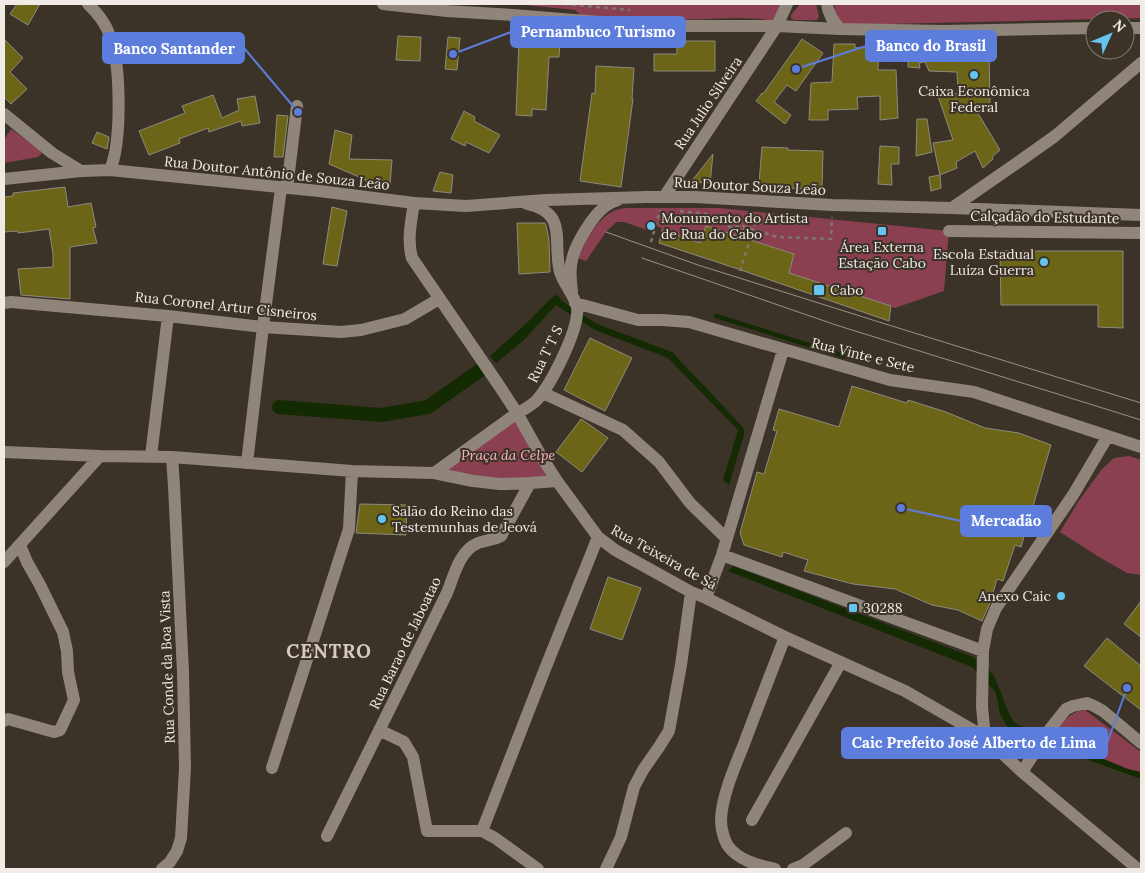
<svg xmlns="http://www.w3.org/2000/svg" width="1145" height="873" viewBox="0 0 1145 873" font-family="Lora,serif">
<rect width="100%" height="100%" fill="#3c3328"/>
<path fill="#8a4051" d="M515 4H782L774 22 762 19 739 18 675 20 664 29 587 21 575 10Z
M800 4H816L819 16 817 20H794L791 18V15Z
M835 4H1141V18L845 25 834 16Z
M11 129 37 148 42 153 38 157 4 163V140Z
M625 208H719L949 231 944 291 895 308 789 273 794 254 706 226 700 243 662 230 660 227 655 226 653 232 624 222H616L606 232 586 261 578 258C584 244 596 221 610 213 614 210 620 209 625 208Z
M517 413 557 481 504 484 434 473Z
M1129 456 1141 460V575L1127 573 1099 557 1060 532 1078 502 1102 469 1114 458Z
M1085 710 1141 752V779L1052 740 1051 733C1062 723 1071 711 1085 710Z"/>
<path fill="#142a02" d="M556 295 559 296 562 301 597 324 672 352 741 425 744 430V435L729 485 723 480 738 430 668 358 595 330 556 305 523 341 496 363 490 356 531 319 550 299Z
M733 566 973 657 989 670 995 678 1010 716 1015 723 1026 729 1077 748 1128 769 1141 772V779L1016 734 1007 726 1000 714 996 693 992 688 972 667 728 571Z"/>
<g fill="none" stroke-linecap="round" stroke-linejoin="round">
<path stroke="#142a02" stroke-width="4.5" d="M716 316 844 356"/>
<path stroke="#142a02" stroke-width="14" d="M279 407 381 415 428 407 479 371"/>
</g>
<path fill="#6c6417" stroke="#8d8b7d" d="M17 4H40L28 25 10 14Z
M398 36 421 37 420 61 396 60Z
M448 37 460 38 457 70 445 69Z
M4 39 23 58 10 72 27 89 11 104 4 97Z
M802 39 823 53 796 91 787 85 774 102 791 115 785 124 756 101 762 93 763 94Z
M957 40H989L990 110H976L1000 150 992 157 993 159 983 168 975 151 956 162 957 168 940 175 933 143 953 140 937 93 958 94 957 72 929 71 925 62 919 63 920 68 908 67 909 45 957 47Z
M519 41 560 43 559 57H549L546 110 532 109V116L516 115Z
M677 41H715V71H654V54H677Z
M834 44H855V48L879 45 878 70H896L898 118 880 120V96L857 97 858 109 828 110V120H809L811 83 832 82Z
M596 66 634 68 632 99H633L621 187 580 181 592 93 595 94Z
M213 95 222 118 239 110 237 99 255 96 260 123 242 126 241 121 209 132 208 128 179 139 180 143 149 155 139 131 185 113 182 106Z
M464 111 475 117 474 121 500 135 489 153 466 142 465 146 451 139Z
M277 115 288 116 283 157H274Z
M917 119H927L932 152 916 156Z
M335 130 352 135 349 159 392 160 390 185 366 182V180L329 164Z
M97 132 109 137 107 149 92 143Z
M880 146 899 147V164H891L892 185 878 184Z
M762 147 788 148 787 150 823 151 822 189H796L759 183Z
M713 154 710 183 691 182Z
M440 172 453 175 451 193 433 191Z
M940 175 941 188 931 191 929 177Z
M65 187 68 207 91 203 96 227 93 228 97 243 70 247V299L21 295 18 269 53 267V254L49 229 18 233V231L4 232V197L13 196V193Z
M332 207 347 211 337 266 323 264Z
M517 223H545L546 225 549 240 550 272 519 274Z
M706 226 794 254 789 273 891 306 889 321 741 270 659 243 662 230 700 243Z
M1000 251H1123V328L1098 327V305H1001Z
M590 338 632 358 605 411 564 390Z
M852 386 907 403 908 400 946 412 985 428 1019 433 1051 445 1021 547 1015 545 1003 581 997 579 990 603 982 621 958 610 932 605 895 589 853 584 804 571 808 560 783 552 782 557 744 545 740 533 757 472 764 474 777 431 773 430 779 409 839 427Z
M581 419 587 423 608 438 582 472 556 452Z
M360 504 407 505 406 535 356 533Z
M608 577 641 588 622 640 590 629Z
M1141 601V637L1124 624Z
M1107 638 1141 666V710L1084 666Z"/>
<g fill="none" stroke-linecap="round" stroke-linejoin="round">
<path stroke="#7e766d" stroke-width="2.5" stroke-dasharray="4 4" stroke-linecap="butt" d="M564 4 630 10
M680 211 706 214 777 237 831 239 832 217
M731 222 730 224 748 230 747 233 729 227 728 230 751 237
M651 242 660 210
M740 271 759 212"/>
<path stroke="#90857a" stroke-width="12" d="M88 4C98 14 105 22 110 36 121 64 122 142 110 170
M383 4 447 11 513 15 648 26H777L840 29 944 31 1095 28
M827 4C828 14 833 21 840 29
M1125 28H1141
M4 114 52 153 81 171
M4 179 81 171 110 170 319 191 414 203 466 206 546 200 647 197H695L832 205 952 208 1141 215
M287 188 297 106
M664 197 777 26 787 4
M414 203C411 221 407 241 412 258L498 384 517 413 541 456 557 481 598 537 615 550 691 592 706 598 785 637 905 691 985 737 1022 772 1138 869
M952 208 1017 163 1055 136 1141 63
M949 231 1141 233
M572 292C571 282 569 270 572 260 575 245 593 214 607 205 610 203 614 201 618 200
M4 303 11 302 168 316 263 327 341 332 361 330 405 319 439 299
M575 303 638 320H662L689 322 890 380 974 392 1141 447
M543 393 623 430 659 462 690 503 726 538
M4 452 100 456 172 457 352 471 434 473 473 481 500 484 530 483 557 481
M151 456 168 316
M247 463 263 327 281 188
M434 473 517 413C524 410 530 406 536 401 551 385 580 328 577 307 574 294 564 285 560 272 552 241 569 213 527 204
M722 555 983 651
M4 562 100 456
M706 598 722 555 783 350
M4 721 8 719 54 732 60 730 74 700 68 672 67 651 63 632 40 585 27 562 20 545
M379 730 404 742 413 757 427 831H482L495 838 538 869
M985 737 982 707 983 651 987 629 996 608 1073 495 1108 436
M272 768 347 535 349 529 352 471
M1022 772 1050 729 1066 709 1073 706 1087 703 1094 706 1103 711 1141 743
M752 820 841 662
M482 831 545 669 598 537
M327 836 447 593C454 576 459 551 478 543 486 540 494 540 501 536L530 483
M162 869 170 862 177 851 181 838 185 768 183 672 174 486 172 457
M606 869 621 837 634 787 643 770 659 747 669 731 681 665 691 592
M775 869C759 865 739 861 728 846 724 840 721 828 721 821 721 798 735 766 744 744 757 709 771 673 785 637
M793 869 803 865 846 833"/>
<path stroke="#989188" stroke-width="1" d="M606 232 698 265 879 322 1141 403
M642 258 836 325 1141 420"/>
</g>
<g fill="#65c5ef" stroke="#3c3328" stroke-width="2">
<circle cx="974" cy="75" r="5"/>
<circle cx="651" cy="226" r="5"/>
<rect x="877" y="226" width="10" height="10" rx="2.5"/>
<circle cx="1044" cy="262" r="5"/>
<rect x="813" y="284" width="12" height="12" rx="2.5"/>
<circle cx="382" cy="519" r="5"/>
<circle cx="1061" cy="596" r="5"/>
<rect x="848" y="603" width="10" height="10" rx="2.5"/>
</g>
<g text-anchor="middle" stroke-width="4" stroke-linejoin="round" paint-order="stroke">
<g font-size="14" fill="#f1ebe5" stroke="#3c3328" text-anchor="start">
<text x="974" y="96" text-anchor="middle">Caixa Econômica<tspan x="974" dy="16">Federal</tspan></text>
<text x="661" y="223">Monumento do Artista<tspan x="661" dy="16">de Rua do Cabo</tspan></text>
<text x="882" y="252" text-anchor="middle">Área Externa<tspan x="882" dy="16">Estação Cabo</tspan></text>
<text x="1034" y="259" text-anchor="end">Escola Estadual<tspan x="1034" dy="16">Luíza Guerra</tspan></text>
<text x="830" y="295">Cabo</text>
<text x="392" y="516">Salão do Reino das<tspan x="392" dy="16">Testemunhas de Jeová</tspan></text>
<text x="1051" y="601" text-anchor="end">Anexo Caic</text>
<text x="863" y="613">30288</text>
</g>
<g font-size="14" fill="#f1ebe5" stroke="#3c3328">
<text transform="translate(708 103) rotate(-56)" y="5">Rua Julio Silveira</text>
<text transform="translate(277 173) rotate(6)" y="5">Rua Doutor Antônio de Souza Leão</text>
<text transform="translate(750 186) rotate(3)" y="5">Rua Doutor Souza Leão</text>
<text transform="translate(1045 217) rotate(1)" y="5">Calçadão do Estudante</text>
<text transform="translate(226 306) rotate(6)" y="5">Rua Coronel Artur Cisneiros</text>
<text transform="translate(545 354) rotate(-64)" y="5">Rua T T S</text>
<text transform="translate(863 355) rotate(14)" y="5">Rua Vinte e Sete</text>
<text transform="translate(664 557) rotate(29)" y="5">Rua Teixeira de Sá</text>
<text transform="translate(405 643) rotate(-64)" y="5">Rua Barao de Jaboatao</text>
<text transform="translate(167 667) rotate(-92)" y="5">Rua Conde da Boa Vista</text>
</g>
<g font-size="14" font-style="italic" fill="#feb3c1" stroke="#3c3328">
<text x="508" y="460">Praça da Celpe</text>
</g>
<g font-size="19" font-weight="bold" letter-spacing="1" fill="#d6cbbe" stroke="#3c3328">
<text x="329" y="658">CENTRO</text>
</g>
</g>
<path fill="none" stroke="#5d7ddc" stroke-width="2" d="M453 54L511 32M796 69L866 46M298 112L244 48M901 508L961 521M1127 688L1107 743"/>
<g fill="#5d7ddc" stroke="#3c3328" stroke-width="2">
<circle cx="453" cy="54" r="5"/>
<circle cx="796" cy="69" r="5"/>
<circle cx="298" cy="112" r="5"/>
<circle cx="901" cy="508" r="5"/>
<circle cx="1127" cy="688" r="5"/>
</g>
<g fill="#5d7ddc" stroke="#5d7ddc" stroke-width="2">
<rect x="511" y="17" width="174" height="30" rx="5"/>
<rect x="866" y="31" width="130" height="30" rx="5"/>
<rect x="103" y="33" width="141" height="30" rx="5"/>
<rect x="961" y="506" width="90" height="30" rx="5"/>
<rect x="842" y="728" width="265" height="30" rx="5"/>
</g>
<g font-size="15" text-anchor="middle" font-weight="bold" fill="#fff">
<text x="598" y="37">Pernambuco Turismo</text>
<text x="931" y="51">Banco do Brasil</text>
<text x="174" y="54">Banco Santander</text>
<text x="1006" y="526">Mercadão</text>
<text x="974" y="748">Caic Prefeito José Alberto de Lima</text>
</g>
<rect width="1145" height="873" fill="none" stroke="#f1ebe5" stroke-width="10"/>
<g transform="translate(1110 35) rotate(46)"><circle r="24" fill="#3c3328" stroke="#847d74"/>
<path d="M0-4L9 19L0 12L-9 19Z" fill="#65c5ef"/>
<text y="-8" font-size="14" font-weight="bold" text-anchor="middle" fill="#f1ebe5">N</text>
</g>
</svg>
